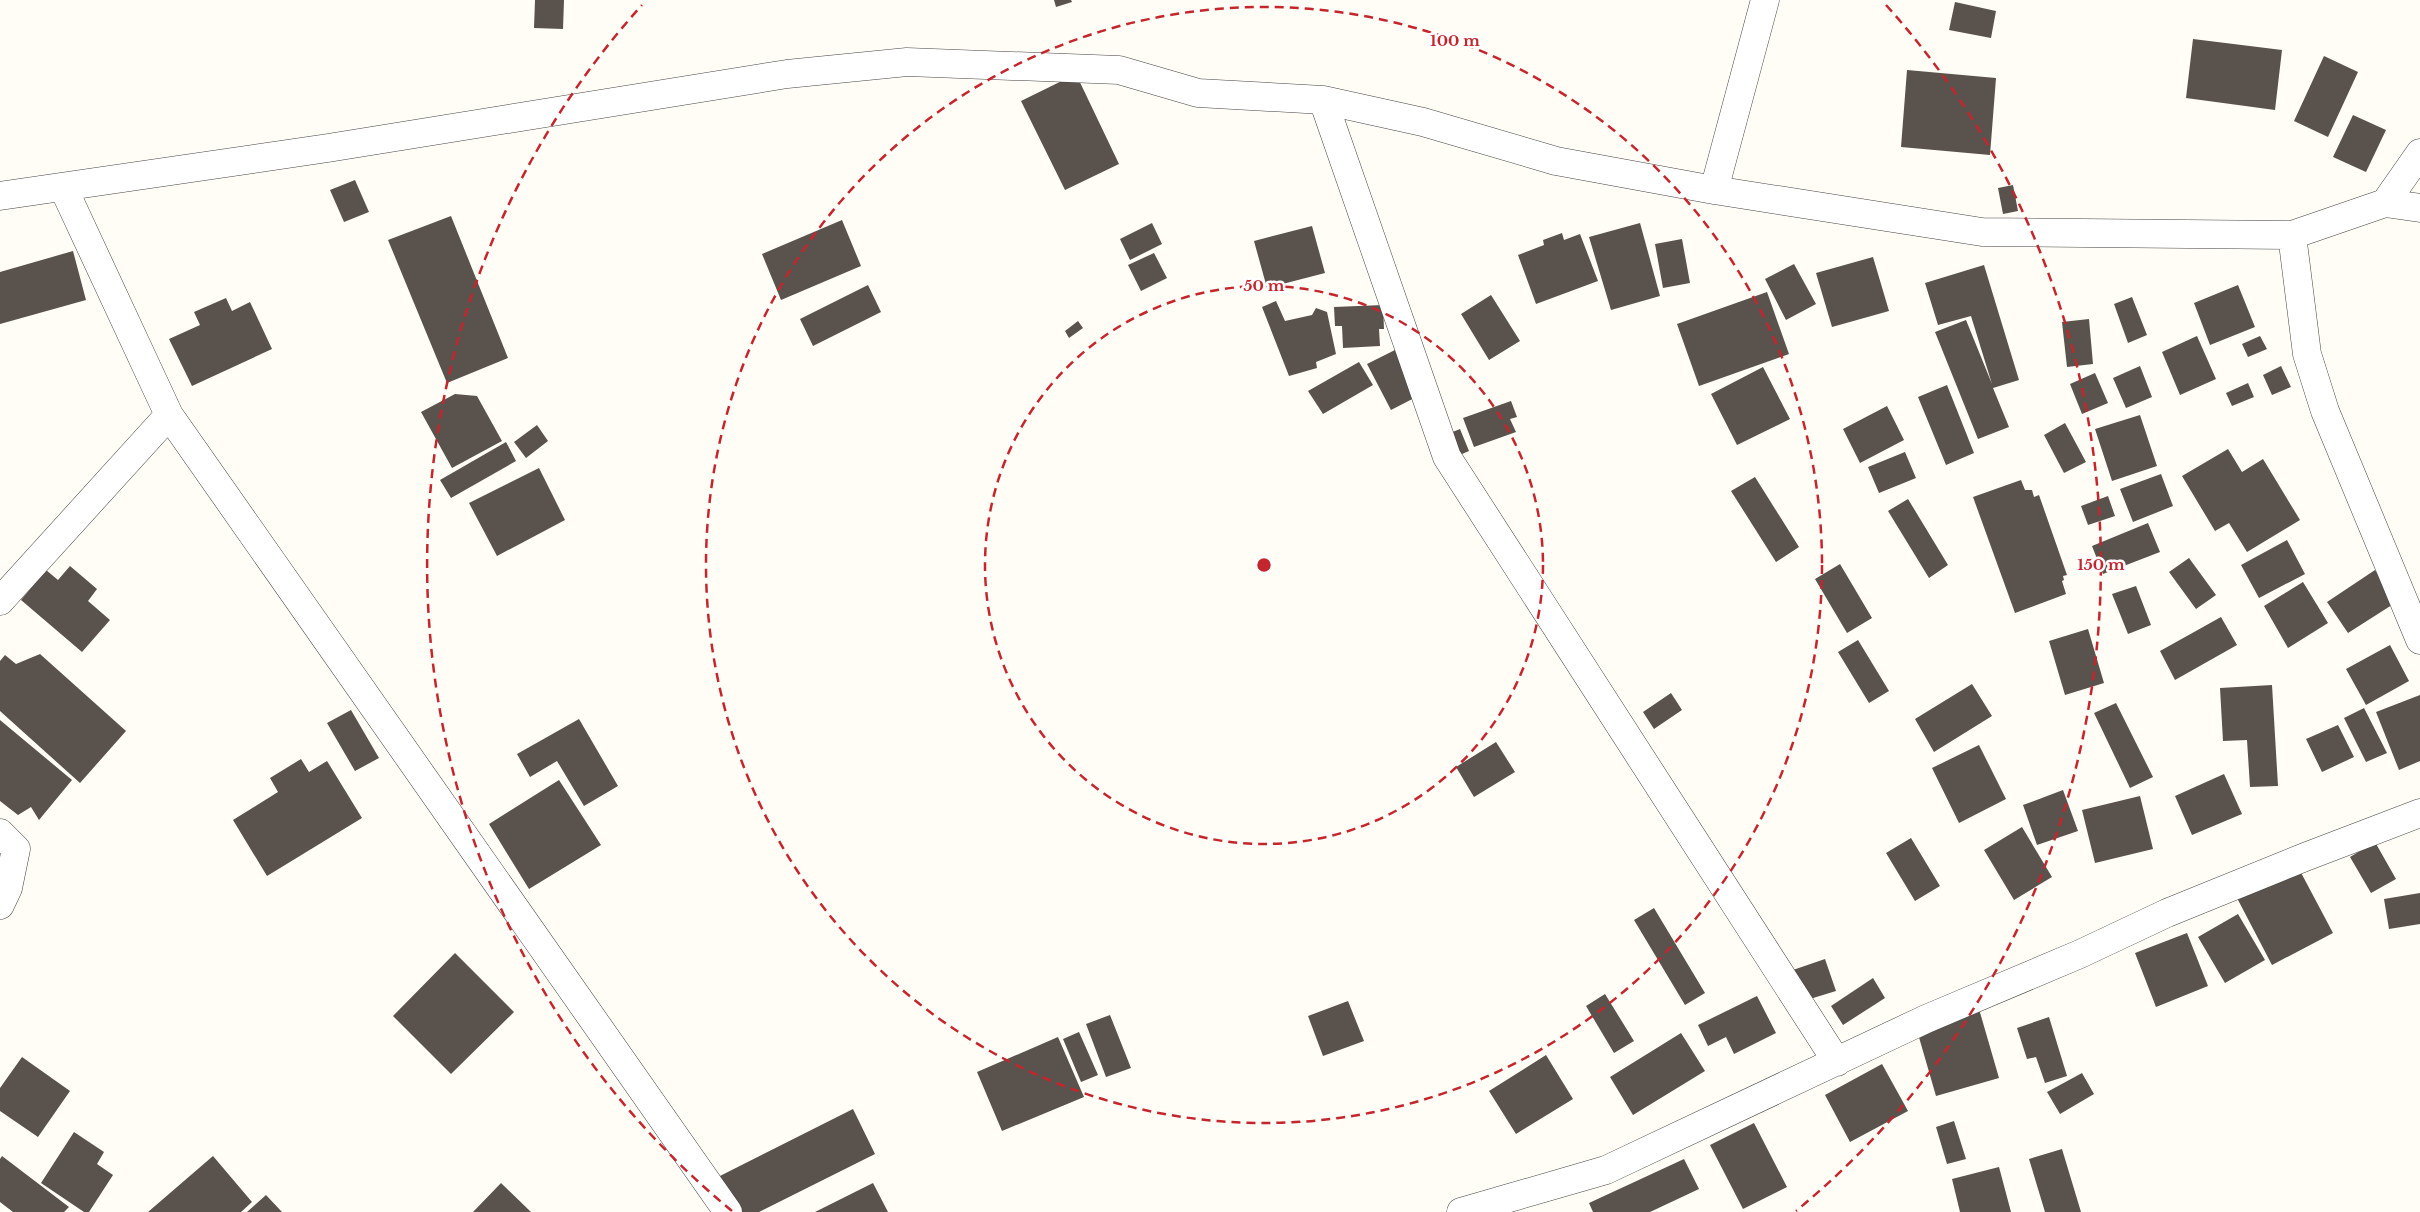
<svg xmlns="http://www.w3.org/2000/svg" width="2420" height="1212" viewBox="0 0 2420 1212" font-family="'Libre Baskerville',serif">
<rect width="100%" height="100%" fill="#fffdf5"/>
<path fill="#5a524d" d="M535 0H564L563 29 534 28Z
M1054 0H1071L1072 2 1056 7Z
M1955 2 1996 11 1991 38 1949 30Z
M2193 39 2282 50 2275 110 2186 98Z
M2324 56 2358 72 2328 137 2294 121Z
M1907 70 1996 78 1990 155 1901 147Z
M1076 74 1119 164 1065 190 1021 101Z
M2353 115 2386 130 2366 172 2333 157Z
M355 180 369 212 344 222 330 190Z
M2013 185 2018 211 2003 214 1998 188Z
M451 216 508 358 447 383 388 240Z
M842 220 861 266 781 300 762 254Z
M1152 223 1162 244 1130 260 1120 239Z
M1640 223 1660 296 1611 310 1589 237Z
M1312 226 1325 273 1267 288 1254 241Z
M1562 233 1564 240 1580 234 1598 281 1536 304 1518 255 1544 245 1543 240Z
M1682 239 1690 283 1663 288 1655 244Z
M73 251 86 300 0 324V272Z
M1154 253 1167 278 1141 291 1128 265Z
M1873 257 1889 311 1832 327 1816 273Z
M1794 264 1816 304 1786 320 1765 279Z
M1984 265 2019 380 1993 388 2009 427 1978 439 1935 332 1966 320 1992 384 1971 316 1938 325 1925 283Z
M868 285 881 312 813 346 800 319Z
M2238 285 2255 327 2210 345 2194 303Z
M1767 292 1789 354 1699 386 1677 324Z
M1491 295 1520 341 1489 360 1461 314Z
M2132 297 2147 335 2128 343 2114 304Z
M226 298 232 311 250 302 272 349 192 386 169 339 200 325 194 312Z
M1276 301 1285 321 1312 315 1316 308 1327 312 1336 354 1316 362 1317 368 1289 376 1262 307Z
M1383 305 1384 329H1379L1380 346 1343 348 1342 326H1335L1334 307Z
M2089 319 2093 364 2067 367 2062 322Z
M1078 321 1083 328 1069 338 1065 331Z
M2197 336 2216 379 2180 395 2162 352Z
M2260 336 2267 349 2248 357 2242 344Z
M1399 348 1422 394 1391 410 1367 364Z
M1359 362 1373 385 1323 414 1308 391Z
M2140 366 2152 397 2126 408 2113 378Z
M2281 366 2291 387 2272 395 2263 375Z
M1763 367 1790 419 1737 445 1711 394Z
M2095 373 2108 403 2082 414 2070 384Z
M2248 383 2254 397 2232 406 2226 393Z
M1947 385 1974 453 1946 465 1918 397Z
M455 394 477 396 502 441 452 468 421 412Z
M1511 401 1517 417 1510 419 1516 432 1474 447 1463 418Z
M1887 406 1904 440 1860 463 1843 429Z
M2140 415 2157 466 2112 481 2095 429Z
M2065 423 2086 462 2064 473 2044 435Z
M537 425 548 441 526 458 514 442Z
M1460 429 1469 451 1455 457 1445 435Z
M506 442 516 461 451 498 440 480Z
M2228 449 2242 472 2263 459 2300 520 2247 552 2229 523 2215 531 2182 476Z
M1905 452 1916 478 1879 493 1868 467Z
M539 468 565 520 497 556 469 503Z
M2161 474 2173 506 2133 522 2120 489Z
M1755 477 1799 547 1776 562 1731 491Z
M2021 480 2025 490H2032L2034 497 2039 495 2067 575 2063 576 2064 580 2062 581 2066 594 2015 613 1973 497Z
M2108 496 2115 516 2088 525 2081 506Z
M1908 499 1948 565 1929 578 1888 511Z
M2148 523 2160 552 2103 574 2092 546Z
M2287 540 2305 574 2259 598 2241 565Z
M2189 558 2216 595 2196 609 2169 572Z
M1840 564 1872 618 1847 633 1815 579Z
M70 566 97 589 88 601 110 620 82 652 21 600 46 570 58 580Z
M2375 570 2395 603 2348 633 2327 602Z
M2303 582 2328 623 2288 648 2264 606Z
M2136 586 2151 625 2128 634 2112 594Z
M2221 617 2237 645 2175 680 2160 651Z
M2088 629 2104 683 2065 695 2049 641Z
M1858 640 1889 691 1869 703 1838 652Z
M2390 645 2409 681 2366 705 2346 669Z
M40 654 126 731 80 783 0 711V661L5 655 16 664Z
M1972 684 1992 716 1934 752 1915 719Z
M2272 685 2278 786 2250 787 2247 740 2223 741 2220 688Z
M1671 693 1682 710 1654 729 1643 712Z
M2420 695V761L2399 770 2376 712Z
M2116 703 2153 777 2130 788 2094 713Z
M2364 708 2387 753 2366 762 2344 718Z
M351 710 379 758 355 771 327 723Z
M579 719 618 786 584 806 557 761 530 777 517 754Z
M0 720 72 780 39 820 31 807 18 815 0 801Z
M2338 725 2354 757 2322 772 2306 739Z
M1496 742 1515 772 1474 797 1456 767Z
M1979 745 2006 799 1959 823 1932 768Z
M301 759 309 772 327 761 362 818 267 876 233 820 278 792 270 778Z
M2224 774 2242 814 2192 835 2175 796Z
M559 780 601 845 529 889 489 824Z
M2063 790 2078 831 2037 845 2023 805Z
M2140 796 2153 849 2095 863 2082 810Z
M2022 827 2052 877 2014 900 1984 850Z
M1911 838 1940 886 1915 901 1886 853Z
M2375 842 2396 879 2371 893 2350 857Z
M2298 867 2333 933 2272 965 2237 898Z
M2420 893V924L2389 929 2384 899Z
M1654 908 1705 993 1685 1005 1634 920Z
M2238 914 2265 960 2225 983 2198 937Z
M2187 933 2208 986 2156 1007 2135 953Z
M455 953 514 1012 451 1074 393 1016Z
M1825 959 1836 991 1800 1002 1790 971Z
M1873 978 1885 998 1843 1025 1831 1006Z
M1605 994 1634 1041 1614 1053 1586 1006Z
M1757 996 1776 1033 1734 1054 1726 1037 1708 1046 1698 1025Z
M1348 1001 1364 1041 1323 1056 1308 1016Z
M1979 1009 1999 1078 1936 1096 1916 1027Z
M1110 1015 1131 1068 1106 1077 1086 1024Z
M2049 1017 2067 1076 2045 1083 2036 1057 2027 1059 2017 1028Z
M1079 1032 1098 1075 1081 1082 1063 1039Z
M1681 1033 1705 1071 1633 1115 1610 1077Z
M1058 1037 1084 1097 1002 1131 977 1072Z
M1546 1055 1573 1099 1516 1134 1489 1091Z
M22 1057 70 1091 38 1137 0 1111V1088Z
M1882 1064 1908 1111 1850 1142 1825 1095Z
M2082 1073 2094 1094 2060 1114 2047 1092Z
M853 1109 875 1154 759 1212H730L714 1179Z
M1954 1121 1966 1159 1947 1164 1936 1127Z
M1754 1123 1787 1187 1743 1209 1710 1145Z
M74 1132 104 1152 97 1164 113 1175 89 1212H84L41 1183Z
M2062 1149 2081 1212H2045L2029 1159Z
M2 1156 69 1207 64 1212H13L0 1202V1159Z
M213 1156 252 1202 241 1212H148Z
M1684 1159 1699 1189 1650 1212H1593L1589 1203Z
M1999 1167 2011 1212H1960L1952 1179Z
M501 1183 531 1212H473Z
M873 1183 888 1212H815Z
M266 1195 282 1212H247Z"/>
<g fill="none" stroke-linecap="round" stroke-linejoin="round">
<g stroke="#444" stroke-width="29">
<path id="minor" d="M1323 100 1447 457 1837 1062
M63 187 169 415 728 1212
M1714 190 1765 0
M0 196 328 148 787 74 907 62 1119 70 1198 93 1323 100 1423 122 1556 161 1714 190 1982 232 2292 235 2385 203 2420 208
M2385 203 2420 153
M2292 235 2307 354 2325 411 2420 640
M0 601 169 415
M0 833 16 849 8 888 0 905
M1461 1212 1606 1170 1926 1019 2080 954 2167 913 2305 857 2420 813"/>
</g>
<use href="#minor" stroke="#fff" stroke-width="28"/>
</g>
<g fill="none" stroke="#c4262e" stroke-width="2.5" stroke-dasharray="9 6">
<circle cx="1264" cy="565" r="279"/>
<circle cx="1264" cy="565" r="558"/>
<path d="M732 1211A837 837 0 0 1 642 5M1886 5A837 837 0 0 1 1796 1211"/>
</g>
<circle cx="1264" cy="565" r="8" fill="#c4262e" stroke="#fff" stroke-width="2.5"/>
<g font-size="15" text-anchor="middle" font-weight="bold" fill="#c4262e" stroke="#fff" stroke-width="5" stroke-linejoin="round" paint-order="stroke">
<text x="1455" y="46">100 m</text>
<text x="1264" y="291">50 m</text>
<text x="2101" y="570">150 m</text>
</g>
</svg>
